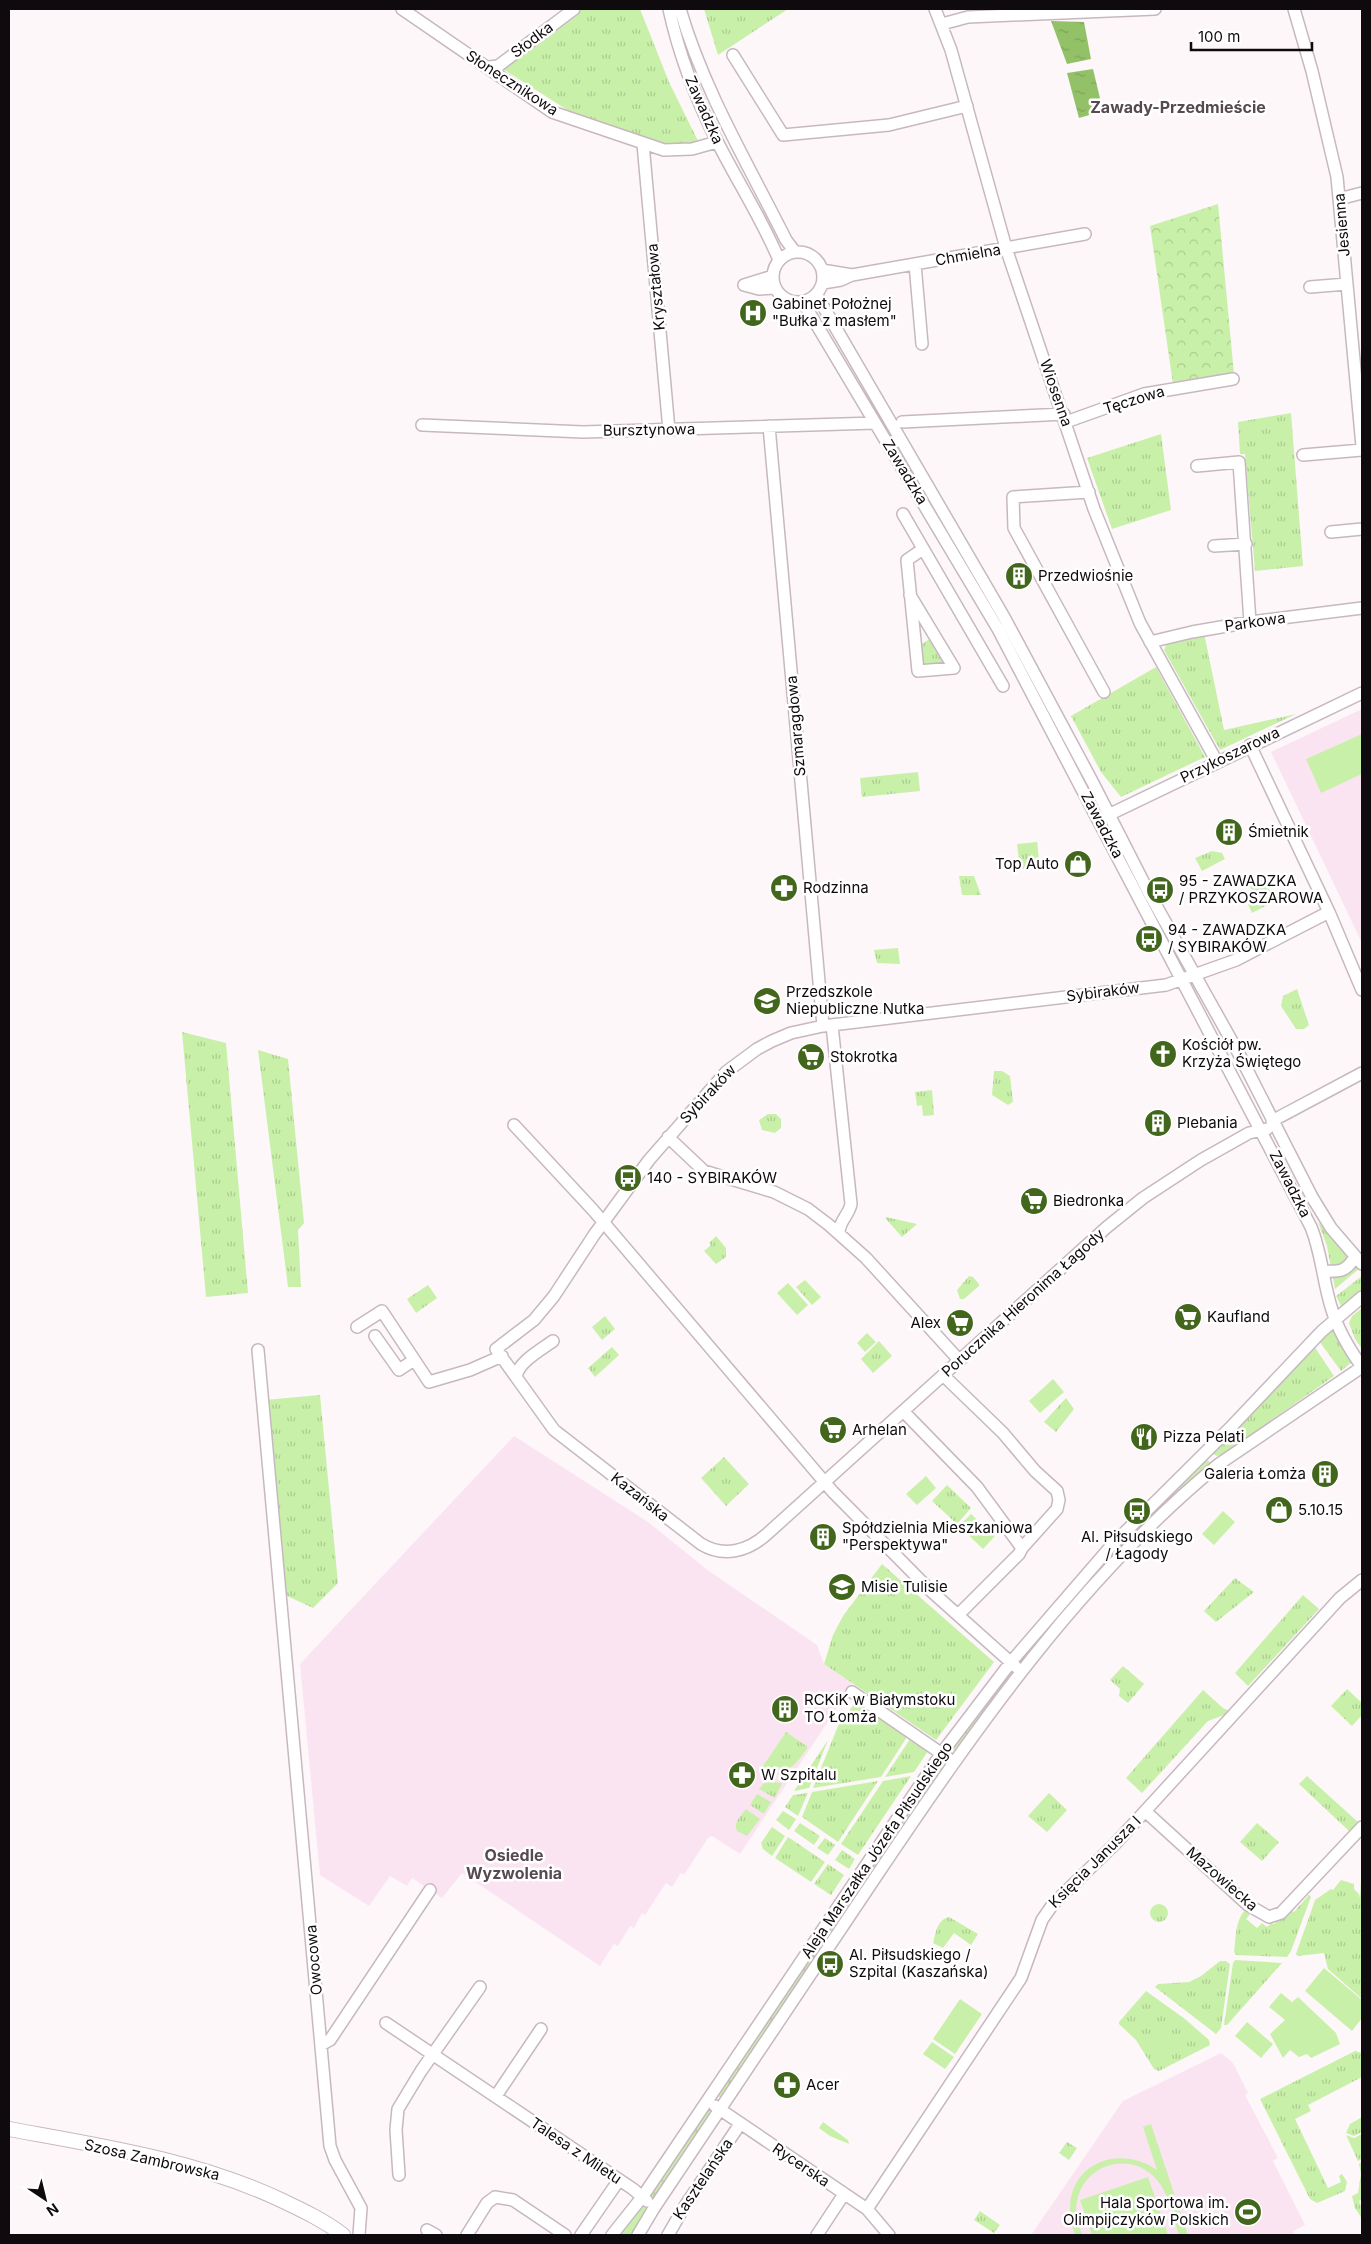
<svg xmlns="http://www.w3.org/2000/svg" width="1371" height="2244" viewBox="0 0 1371 2244" font-family="Inter,sans-serif">
<defs>
<pattern id="grass-tufts" width="24" height="20" patternUnits="userSpaceOnUse" patternTransform="scale(1.25)"><rect width="24" height="20" fill="#c9f0a9"/><path d="M3 7l-1-3M5 7V3M7 7l1-3M15 17l-1-3M17 17v-4M19 17l1-3" fill="none" stroke="#abcc90"/></pattern>
<pattern id="forest-crowns" width="20" height="18" patternUnits="userSpaceOnUse" patternTransform="scale(1.25)"><rect width="20" height="18" fill="#c9f0a9"/><path d="M2 6a3 3 0 1 1 6 0M12 15a3 3 0 1 1 6 0" fill="none" stroke="#abcc90"/></pattern>
<pattern id="water-ripples" width="26" height="14" patternUnits="userSpaceOnUse" patternTransform="scale(1.25)"><rect width="26" height="14" fill="#92c167"/><path d="M2 4q2-2 4 0t4 0M15 11q2-2 4 0t4 0" fill="none" stroke="#7da458"/></pattern>
</defs>
<rect width="100%" height="100%" fill="#fdf7fa"/>
<path fill="#fbe4f1" d="M1362 709V943L1271 752Z
M514 1436 648 1522 709 1571 817 1645 824 1664 853 1684 740 1854 712 1836 708 1838 684 1875 681 1873 672 1887 666 1883 645 1915 642 1913 634 1928 630 1926 618 1946 614 1944 600 1966 462 1873 442 1898 412 1878 407 1886 390 1876 369 1906 320 1875 300 1664Z
M1221 2053 1233 2063 1248 2093 1245 2095 1278 2158 1273 2161 1305 2225 1293 2231 1295 2235H1031L1123 2101Z"/>
<path fill="url(#grass-tufts)" d="M582 9H640L669 82 698 141 690 145 662 147 589 120 569 111 498 66Z
M704 9H788L718 55Z
M1291 413 1303 566 1255 571 1245 454H1240L1238 422Z
M1161 434 1171 510 1112 529 1087 458Z
M1204 633 1224 730 1296 714 1220 750 1164 650 1167 643Z
M931 638 945 658 941 665 927 668 921 664 919 646Z
M1156 667 1205 757 1121 797 1101 772 1071 716Z
M918 772 920 791 862 797 860 778Z
M1037 842 1040 867 1020 869 1017 844Z
M1212 851 1222 853 1225 859 1202 871 1195 858Z
M959 876H974L981 895H962Z
M1264 879 1275 901 1252 913 1246 900 1255 896 1250 886Z
M898 948 900 964 877 963 874 950Z
M1297 989 1309 1025 1304 1029H1296L1281 1006 1283 996Z
M182 1032 226 1043 248 1293 206 1297Z
M258 1050 288 1059 304 1223 298 1230 301 1287H288Z
M994 1071H1002L1010 1076 1013 1102 1008 1105 992 1095Z
M932 1090 934 1115 923 1116 922 1105 917 1106 915 1092Z
M768 1114H776L781 1119V1128L775 1133 762 1130 759 1120Z
M886 1217 917 1224 902 1237 885 1218Z
M1318 1222 1360 1268 1335 1289 1327 1246Z
M716 1236 726 1248V1257L716 1264 704 1251 711 1245 709 1243Z
M969 1276 973 1277 979 1284V1286L964 1299H960L957 1290Z
M1362 1276V1291L1344 1305 1341 1306 1336 1296Z
M805 1280 821 1297 812 1305 796 1287Z
M428 1285 437 1298 416 1313 407 1299Z
M1362 1308V1349L1355 1339 1349 1323 1352 1316Z
M605 1316 615 1329 602 1340 592 1327Z
M1333 1328 1352 1362 1341 1371 1319 1341Z
M879 1341 892 1356 873 1373 861 1359Z
M1314 1346 1334 1376 1222 1455 1217 1456 1211 1453Z
M612 1347 619 1355 595 1377 588 1368Z
M320 1395 338 1583 313 1608 283 1594 265 1400Z
M1066 1398 1074 1409 1056 1432 1044 1422Z
M724 1457 749 1484 726 1506 701 1478Z
M1205 1459 1212 1463 1090 1585 1086 1581 1135 1528Z
M947 1485 971 1508 957 1524 932 1501Z
M882 1564 994 1662 936 1740 824 1664 833 1635 843 1616Z
M1235 1578 1254 1592 1216 1622 1204 1611Z
M1082 1585 1086 1589 1027 1657 1018 1660Z
M1303 1595 1319 1609 1248 1686 1235 1673Z
M1123 1666 1144 1684 1128 1703 1119 1696 1120 1689 1110 1680Z
M1010 1670 1009 1681 956 1750 952 1751 951 1749Z
M1347 1689 1362 1703V1715L1352 1726 1331 1706Z
M1203 1690 1223 1708 1232 1712 1208 1721 1142 1793 1126 1778Z
M854 1704H859L907 1737 881 1777 813 1788 838 1726Z
M786 1732 808 1747C786 1780 791 1762 761 1769Z
M910 1739 928 1751 914 1772 885 1777Z
M828 1740 809 1788 794 1791Z
M939 1765 942 1767V1770L721 2097H719L717 2095Z
M911 1776 858 1855 841 1844 883 1781Z
M1307 1776 1358 1822 1349 1831 1299 1784Z
M878 1781 838 1842 802 1817 812 1792Z
M771 1782 782 1783 775 1798 759 1789 764 1783Z
M808 1793 798 1816 785 1807 793 1795Z
M1049 1793 1067 1810 1047 1832 1028 1816Z
M757 1794 771 1802 764 1814 750 1805Z
M746 1809 760 1819 747 1836 737 1831C733 1822 741 1816 746 1809Z
M783 1811 796 1819 789 1830 776 1820Z
M800 1823 820 1836 814 1845 794 1831Z
M1257 1823 1279 1842 1262 1861 1240 1842Z
M772 1827 785 1836 772 1856 763 1849 761 1843Z
M788 1837 825 1862 811 1882 775 1858Z
M825 1838 835 1845 828 1855 817 1848Z
M842 1850 855 1859 849 1869 835 1860Z
M828 1864 844 1875 831 1895 814 1884Z
M1341 1880 1354 1884V1889L1359 1894 1360 1898 1361 1880H1362V1999L1328 1969 1324 1953 1298 1956 1296 1954 1315 1900 1331 1889 1333 1890Z
M1309 1895 1311 1897 1291 1951 1287 1957 1236 1955 1234 1952C1236 1939 1235 1917 1247 1909L1251 1913 1246 1919 1257 1928 1262 1923 1267 1927 1271 1923 1274 1924 1289 1909 1294 1912Z
M1150 1913a9 9 0 1 1 18 0a9 9 0 1 1-18 0Z
M949 1917 978 1934 971 1945 954 1933 943 1948 933 1943C936 1932 937 1920 949 1917Z
M1235 1960 1282 1963 1227 2025H1224L1233 1963Z
M1220 1961H1226L1230 1964 1221 2028 1216 2034 1155 1987 1158 1984 1189 1982 1201 1976Z
M1146 1991 1185 2019 1209 2040 1210 2045 1159 2071 1154 2069 1136 2040 1119 2024V2022Z
M1355 2051 1362 2053V2077L1308 2105 1311 2111 1295 2119 1328 2188 1341 2182 1339 2176 1342 2174 1347 2182 1345 2191 1317 2203 1310 2199 1260 2099Z
M710 2107 713 2110 652 2202 649 2196Z
M1362 2117V2132L1354 2136 1346 2133 1350 2124Z
M823 2122 848 2140 849 2144 830 2136 819 2128Z
M1362 2134V2159L1358 2161 1346 2135 1354 2138Z
M1067 2142 1077 2148 1069 2160 1059 2153Z
M1362 2162V2199L1359 2201 1362 2209V2219L1355 2208 1352 2196 1358 2193 1361 2174 1359 2164Z
M644 2202C650 2213 638 2226 633 2235H617Z
M980 2211 1000 2225 994 2233 974 2220Z"/>
<path fill="url(#forest-crowns)" d="M1218 204 1234 374 1173 384 1150 226Z"/>
<path fill="#c9f0a9" d="M1362 734V774L1321 793 1306 759Z
M788 1283 808 1305 797 1315 777 1293Z
M867 1333 876 1342 865 1352 857 1343Z
M1053 1379 1064 1392 1040 1413 1029 1401Z
M926 1476 936 1488 917 1505 906 1494Z
M1223 1511 1235 1522 1214 1545 1202 1534Z
M971 1514 995 1536 983 1549 959 1526Z
M1324 1968 1362 2000V2018L1352 2031 1305 1991Z
M1281 1993 1292 2002 1298 1997 1336 2033 1340 2044 1311 2058 1307 2054 1299 2057 1290 2050 1283 2058 1270 2034 1285 2020 1269 2007Z
M960 1999 982 2014 955 2054 933 2039Z
M1247 2022 1273 2044 1261 2058 1235 2036Z
M1167 2030 1177 2038 1162 2055 1152 2046Z
M932 2042 954 2057 945 2069 923 2054Z
M1151 2124 1188 2235H1179C1173 2217 1169 2193 1156 2179 1131 2150 1083 2164 1077 2202 1074 2213 1079 2224 1082 2235H1075C1072 2226 1070 2218 1070 2209 1070 2161 1122 2145 1157 2170L1143 2127Z
M1148 2177 1168 2235H1092L1080 2200Z"/>
<path fill="url(#water-ripples)" d="M1051 21 1084 22 1091 59 1067 64Z
M1093 69 1103 111 1079 118 1067 73Z"/>
<g fill="none" stroke-linecap="round" stroke-linejoin="round">
<g stroke="#c7b8c0" stroke-width="14">
<path id="minor" d="M402 9 552 112 664 150 692 149 717 142
M669 9C679 55 696 99 717 141 737 181 762 219 779 260
M680 9C704 91 748 164 786 240L795 252
M935 9 951 50 1006 248 1094 509 1140 623 1217 762
M1294 9 1312 71 1337 177 1362 446
M942 24 968 17 1155 9
M733 55 783 135 889 125 967 106
M489 67 498 66 574 9
M643 144 669 430
M1339 199 1362 193
M773 277a25 25 0 1 1 50 0a25 25 0 1 1-50 0Z
M915 264 922 344
M822 270 852 275
M823 283 841 280 852 275 1085 234
M744 285 759 289 775 288
M744 285 773 276
M1310 287 1347 284
M816 294 1004 617 1093 783 1149 893 1239 1054 1312 1197 1331 1228 1362 1264
M803 302 998 629 1311 1227C1322 1254 1323 1283 1332 1310 1338 1330 1350 1350 1362 1367
M902 422 1064 414
M1066 422 1144 394 1233 379
M422 425 583 432 875 423
M769 426 823 1026
M1303 455 1362 450
M1197 466 1239 462 1250 622
M1089 492 1013 497 1014 528 1104 692
M903 514 1003 686
M1331 532 1362 529
M1214 546 1246 544
M910 595 954 668 918 671 907 560 923 549
M1150 642 1192 632 1250 622 1362 608
M1102 818 1362 693
M1329 912 1362 990
M832 1025 851 1204C849 1215 839 1221 839 1233
M1272 1121 1362 1073
M514 1125 593 1210 833 1492 931 1591 1016 1667
M668 1137 704 1171 774 1192 808 1209 829 1225 866 1258 959 1360
M1323 1271C1339 1272 1347 1272 1355 1256
M357 1327 382 1311 429 1382 470 1370 502 1356
M375 1336 399 1370 414 1360
M553 1341C542 1349 518 1362 516 1377L554 1430 701 1544C724 1558 748 1551 767 1534L1107 1227 1143 1198 1201 1160 1249 1133 1267 1129
M258 1350 330 2146 335 2160 361 2208 359 2235
M943 1375 1003 1433 1035 1471 1057 1491 1059 1500 1057 1509 1022 1548 1019 1554 958 1615
M516 1377 496 1349 534 1320 554 1296 594 1235 649 1160 726 1072 757 1049 772 1041 791 1033 823 1026 1166 985 1236 960 1329 912 1250 745
M903 1411 977 1487 1022 1548
M852 1692 948 1758
M1145 1811 1248 1905 1269 1917 1281 1913 1362 1827
M386 2023 633 2189 647 2201
M321 2045 330 2040 430 1890
M496 2096 541 2029
M715 2106 867 2209 889 2235
M399 2175 396 2130 398 2109 421 2071 480 1987
M867 2209 1021 1978 1042 1920 1053 1904 1115 1844 1340 1598 1362 1580
M427 2230 436 2235
M467 2235 487 2203 495 2197 513 2200 565 2235
M581 2235 619 2180
M612 2235 643 2196 941 1754 1011 1662 1112 1545 1230 1428 1322 1331 1362 1297
M638 2235 654 2208C728 2097 802 1986 877 1875 976 1728 1080 1578 1219 1464L1362 1367
M668 2235 683 2209 740 2124
M817 2235 844 2194"/>
</g>
<g stroke="#c7b8c0" stroke-width="16">
<path id="major" d="M9 2129C102 2146 197 2160 283 2201 304 2211 325 2221 343 2235"/>
</g>
<use href="#minor" stroke="#fff" stroke-width="11"/>
<use href="#major" stroke="#fff" stroke-width="14"/>
</g>
<defs>
<g id="hospital-disc" transform="scale(1.4375)"><circle r="9.5" fill="#43661d" stroke="#fff"/><path d="M-5-5h3v3.5h4V-5h3V5h-3V1.5h-4V5h-3Z" fill="#fff"/></g>
<g id="building-disc" transform="scale(1.4375)"><circle r="9.5" fill="#43661d" stroke="#fff"/><path d="M-4-6H4V6H1V3H-1V6H-4ZM-2.5-4.3h1.7v1.8h-1.7ZM.8-4.3h1.7v1.8H.8ZM-2.5-1h1.7V.8h-1.7ZM.8-1h1.7V.8H.8Z" fill="#fff"/></g>
<g id="shop-disc" transform="scale(1.4375)"><circle r="9.5" fill="#43661d" stroke="#fff"/><path d="M-5-2.5h2.3a2.7 3.5 0 0 1 5.4 0H5L5.5 6h-11ZM-1.5-2.5h3a1.5 2.3 0 0 0-3 0Z" fill="#fff"/></g>
<g id="pharmacy-disc" transform="scale(1.4375)"><circle r="9.5" fill="#43661d" stroke="#fff"/><path d="M-2-6h4v4h4v4h-4v4h-4v-4h-4v-4h4Z" fill="#fff"/></g>
<g id="bus-disc" transform="scale(1.4375)"><circle r="9.5" fill="#43661d" stroke="#fff"/><path d="M-5-6H5V4H4V6H2V4H-2V6H-4V4H-5ZM-3.5-4V0h7V-4ZM-3.5 1.2v1.5H-2V1.2ZM2 1.2v1.5H3.5V1.2Z" fill="#fff"/></g>
<g id="school-disc" transform="scale(1.4375)"><circle r="9.5" fill="#43661d" stroke="#fff"/><path d="M0-5L7-2L0 1L-7-2ZM-4 1L0 2.5L4 1V4Q0 6-4 4Z" fill="#fff"/></g>
<g id="church-disc" transform="scale(1.4375)"><circle r="9.5" fill="#43661d" stroke="#fff"/><path d="M-1.2-6h2.4v3.5h3.3v2.4h-3.3V6h-2.4V-.1h-3.3v-2.4h3.3Z" fill="#fff"/></g>
<g id="supermarket-disc" transform="scale(1.4375)"><circle r="9.5" fill="#43661d" stroke="#fff"/><path d="M-6-5.5h2.5l.6 2H6L4.5 2H-2.5L-4.4-4H-6ZM-1.5 3.2a1.3 1.3 0 1 0 .1 0ZM3 3.2a1.3 1.3 0 1 0 .1 0Z" fill="#fff"/></g>
<g id="restaurant-disc" transform="scale(1.4375)"><circle r="9.5" fill="#43661d" stroke="#fff"/><path d="M-5-6h1v4h1v-4h1v4h1v-4h1v5L-1.5 .5V6h-2V.5L-5-1ZM5-6V6H3V1.5H1.5Q1.5-4 5-6Z" fill="#fff"/></g>
<g id="stadium-disc" transform="scale(1.4375)"><circle r="9.5" fill="#43661d" stroke="#fff"/><path d="M0-5a6.5 5 0 1 0 0 10a6.5 5 0 1 0 0-10ZM-3.5-1.8h7v3.6h-7Z" fill="#fff"/></g>
</defs>
<g fill-rule="evenodd">
<use href="#hospital-disc" x="753" y="313"/>
<use href="#building-disc" x="1019" y="576"/>
<use href="#building-disc" x="1229" y="832"/>
<use href="#shop-disc" x="1078" y="864"/>
<use href="#pharmacy-disc" x="784" y="888"/>
<use href="#bus-disc" x="1160" y="890"/>
<use href="#bus-disc" x="1149" y="939"/>
<use href="#school-disc" x="767" y="1001"/>
<use href="#church-disc" x="1163" y="1054"/>
<use href="#supermarket-disc" x="811" y="1057"/>
<use href="#building-disc" x="1158" y="1123"/>
<use href="#bus-disc" x="628" y="1178"/>
<use href="#supermarket-disc" x="1034" y="1201"/>
<use href="#supermarket-disc" x="1188" y="1317"/>
<use href="#supermarket-disc" x="960" y="1323"/>
<use href="#supermarket-disc" x="833" y="1430"/>
<use href="#restaurant-disc" x="1144" y="1437"/>
<use href="#building-disc" x="1325" y="1474"/>
<use href="#shop-disc" x="1279" y="1510"/>
<use href="#bus-disc" x="1137" y="1511"/>
<use href="#building-disc" x="823" y="1537"/>
<use href="#school-disc" x="842" y="1587"/>
<use href="#building-disc" x="785" y="1709"/>
<use href="#pharmacy-disc" x="742" y="1775"/>
<use href="#bus-disc" x="830" y="1964"/>
<use href="#pharmacy-disc" x="787" y="2085"/>
<use href="#stadium-disc" x="1248" y="2212"/>
</g>
<g text-anchor="middle" stroke-width="5" stroke-linejoin="round" paint-order="stroke">
<g font-size="15" fill="#0f0a0d" stroke="#fff">
<text transform="translate(532 40) rotate(-37)" y="5">Słodka</text>
<text transform="translate(512 83) rotate(33)" y="5">Słonecznikowa</text>
<text transform="translate(704 110) rotate(66)" y="5">Zawadzka</text>
<text transform="translate(1342 225) rotate(-95)" y="5">Jesienna</text>
<text transform="translate(968 255) rotate(-10)" y="5">Chmielna</text>
<text transform="translate(656 287) rotate(-95)" y="5">Kryształowa</text>
<text transform="translate(1056 393) rotate(71)" y="5">Wiosenna</text>
<text transform="translate(1134 400) rotate(-17)" y="5">Tęczowa</text>
<text transform="translate(649 430) rotate(-1)" y="5">Bursztynowa</text>
<text transform="translate(905 472) rotate(59)" y="5">Zawadzka</text>
<text transform="translate(1255 622) rotate(-8)" y="5">Parkowa</text>
<text transform="translate(796 726) rotate(-95)" y="5">Szmaragdowa</text>
<text transform="translate(1230 755) rotate(-26)" y="5">Przykoszarowa</text>
<text transform="translate(1102 825) rotate(62)" y="5">Zawadzka</text>
<text transform="translate(1103 992) rotate(-7)" y="5">Sybiraków</text>
<text transform="translate(708 1094) rotate(-47)" y="5">Sybiraków</text>
<text transform="translate(1290 1184) rotate(63)" y="5">Zawadzka</text>
<text transform="translate(1023 1303) rotate(-42)" y="5">Porucznika Hieronima Łagody</text>
<text transform="translate(640 1497) rotate(38)" y="5">Kazańska</text>
<text transform="translate(877 1850) rotate(-56)" y="5">Aleja Marszałka Józefa Piłsudskiego</text>
<text transform="translate(1095 1862) rotate(-45)" y="5">Księcia Janusza I</text>
<text transform="translate(1222 1879) rotate(41)" y="5">Mazowiecka</text>
<text transform="translate(314 1960) rotate(-95)" y="5">Owocowa</text>
<text transform="translate(576 2151) rotate(34)" y="5">Talesa z Miletu</text>
<text transform="translate(152 2160) rotate(13)" y="5">Szosa Zambrowska</text>
<text transform="translate(801 2165) rotate(34)" y="5">Rycerska</text>
<text transform="translate(703 2179) rotate(-56)" y="5">Kasztelańska</text>
</g>
<g font-size="15" fill="#0f0a0d" stroke="#fff" text-anchor="start">
<text x="772" y="309">Gabinet Położnej<tspan x="772" dy="17">"Bułka z masłem"</tspan></text>
<text x="1038" y="581">Przedwiośnie</text>
<text x="1248" y="837">Śmietnik</text>
<text x="1059" y="869" text-anchor="end">Top Auto</text>
<text x="1179" y="886">95 - ZAWADZKA<tspan x="1179" dy="17">/ PRZYKOSZAROWA</tspan></text>
<text x="803" y="893">Rodzinna</text>
<text x="1168" y="935">94 - ZAWADZKA<tspan x="1168" dy="17">/ SYBIRAKÓW</tspan></text>
<text x="786" y="997">Przedszkole<tspan x="786" dy="17">Niepubliczne Nutka</tspan></text>
<text x="1182" y="1050">Kościół pw.<tspan x="1182" dy="17">Krzyża Świętego</tspan></text>
<text x="830" y="1062">Stokrotka</text>
<text x="1177" y="1128">Plebania</text>
<text x="647" y="1183">140 - SYBIRAKÓW</text>
<text x="1053" y="1206">Biedronka</text>
<text x="1207" y="1322">Kaufland</text>
<text x="941" y="1328" text-anchor="end">Alex</text>
<text x="852" y="1435">Arhelan</text>
<text x="1163" y="1442">Pizza Pelati</text>
<text x="1306" y="1479" text-anchor="end">Galeria Łomża</text>
<text x="1298" y="1515">5.10.15</text>
<text x="842" y="1533">Spółdzielnia Mieszkaniowa<tspan x="842" dy="17">"Perspektywa"</tspan></text>
<text x="1137" y="1542" text-anchor="middle">Al. Piłsudskiego<tspan x="1137" dy="17">/ Łagody</tspan></text>
<text x="861" y="1592">Misie Tulisie</text>
<text x="804" y="1705">RCKiK w Białymstoku<tspan x="804" dy="17">TO Łomża</tspan></text>
<text x="761" y="1780">W Szpitalu</text>
<text x="849" y="1960">Al. Piłsudskiego /<tspan x="849" dy="17">Szpital (Kaszańska)</tspan></text>
<text x="806" y="2090">Acer</text>
<text x="1229" y="2208" text-anchor="end">Hala Sportowa im.<tspan x="1229" dy="17">Olimpijczyków Polskich</tspan></text>
</g>
<g font-size="16" font-weight="bold" fill="#564a50" stroke="#fff">
<text x="1178" y="113">Zawady-Przedmieście</text>
<text x="514" y="1861">Osiedle<tspan x="514" dy="18">Wyzwolenia</tspan></text>
</g>
</g>
<rect width="1371" height="2244" fill="none" stroke="#0f0a0d" stroke-width="20"/>
<g transform="translate(45 2199) rotate(145)" stroke="#ffffff" stroke-width="4" paint-order="stroke">
<path d="M0-4L9 19L0 12L-9 19Z" fill="#0f0a0d"/>
<text y="-8" font-size="14" font-weight="bold" text-anchor="middle" fill="#0f0a0d">N</text>
</g>
<path d="M1191 42v8h121v-8" fill="none" stroke="#0f0a0d" stroke-width="2.5"/>
<text x="1198" y="42" font-size="15" fill="#0f0a0d" stroke="#ffffff" stroke-width="4" paint-order="stroke">100 m</text>
</svg>
